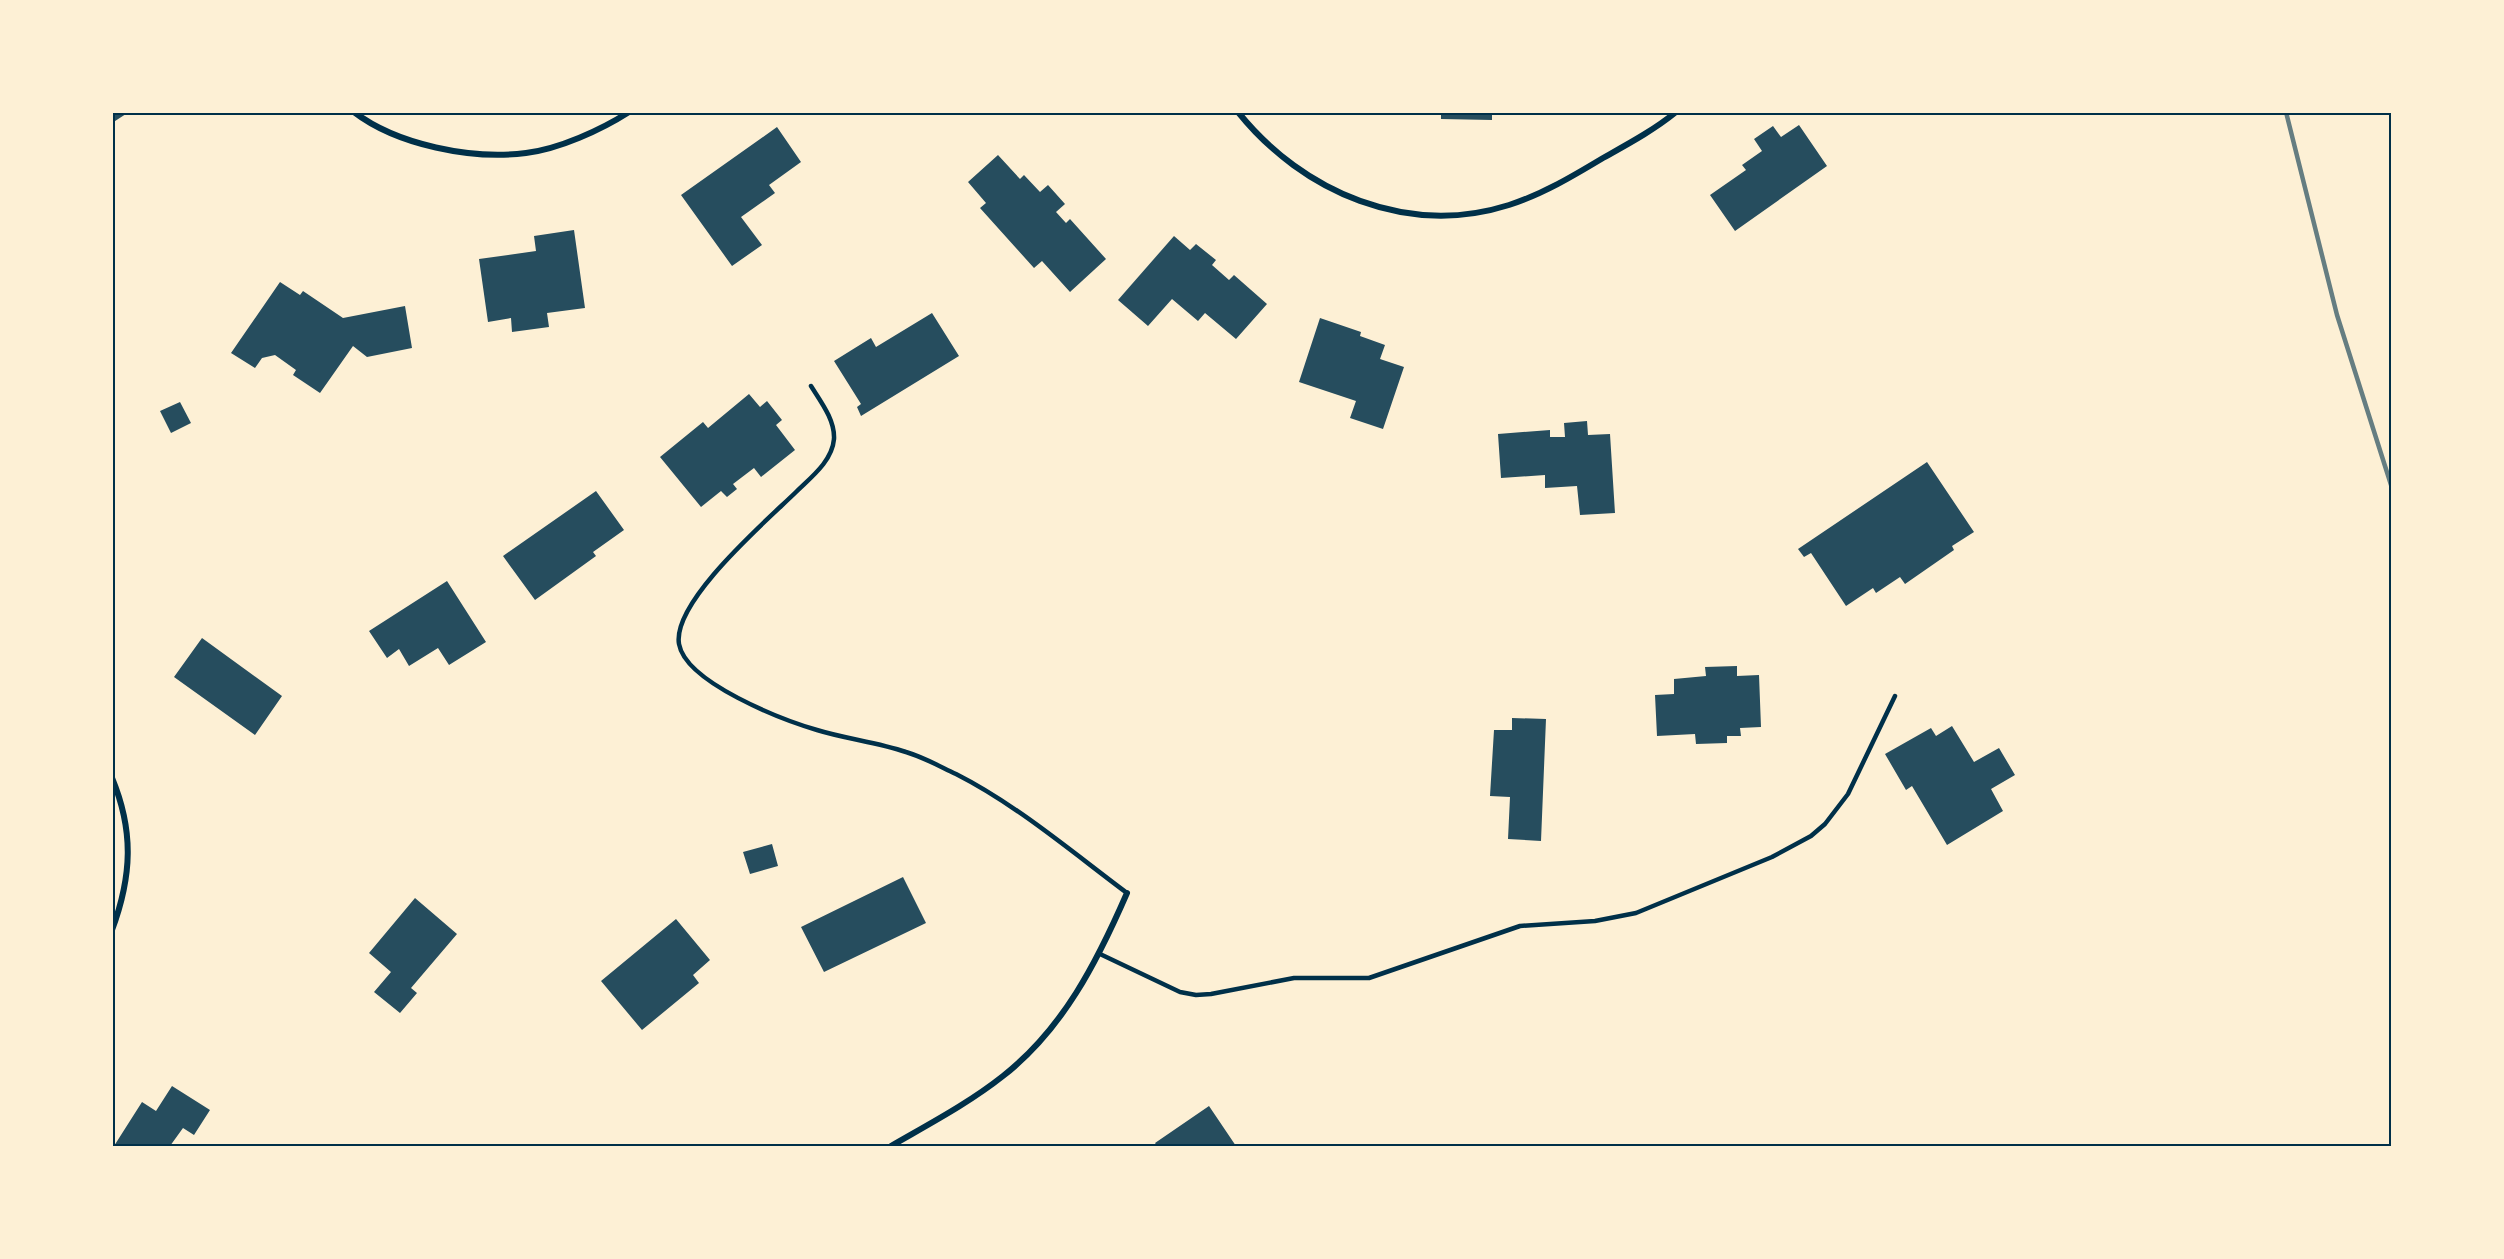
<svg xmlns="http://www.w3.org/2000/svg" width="2504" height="1259" viewBox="0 0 2504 1259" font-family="'Crimson Pro',serif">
<rect width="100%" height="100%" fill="#fdf0d5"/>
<path fill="#264d5e" d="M112 112H129L112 123Z
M1441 112H1492V120L1441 119Z
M1799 125 1827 166 1735 231 1710 195 1746 170 1742 165 1762 151 1754 139 1773 126 1781 137Z
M777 127 801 162 769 185 775 193 741 217 762 245 732 266 681 195Z
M998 155 1020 179 1024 175 1040 192 1048 185 1065 204 1056 212 1066 223 1070 219 1106 259 1070 292 1042 261 1034 268 980 208 986 203 968 182Z
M574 230 585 308 547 313 549 327 512 332 511 318 488 322 479 259 536 251 534 236Z
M1174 236 1190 250 1196 244 1216 260 1212 265 1229 280 1234 275 1267 304 1236 339 1205 313 1198 321 1172 299 1148 326 1118 300Z
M280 282 300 295 303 291 343 318 405 306 412 348 367 357 353 346 320 393 293 375 296 370 275 355 262 358 255 368 231 353Z
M932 313 959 356 861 416 857 407 861 404 834 361 871 338 876 347Z
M1320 318 1361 332 1360 336 1385 345 1380 359 1404 367 1383 429 1350 418 1356 401 1299 382Z
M749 394 760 407 767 401 782 420 776 425 795 450 761 477 754 468 733 484 737 489 727 497 721 491 701 507 660 457 703 422 708 428Z
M180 402 191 423 171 433 160 411Z
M1587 421 1588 435 1610 434 1615 513 1580 515 1577 486 1545 488V475L1501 478 1498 434 1550 430V437H1565L1564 423Z
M1927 462 1974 532 1952 546 1954 550 1905 584 1900 577 1876 593 1873 588 1846 606 1811 553 1804 557 1798 549Z
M596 491 624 530 593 552 596 556 535 600 503 556Z
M447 581 486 642 449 665 438 648 409 666 399 649 387 658 369 631Z
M202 638 282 696 255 735 174 677Z
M1737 666V676L1759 675 1761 727 1740 728 1741 736H1727V743L1696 744 1695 734 1657 736 1655 695 1674 694V679L1706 676 1705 667Z
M1512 718 1546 719 1541 841 1508 839 1510 797 1490 796 1494 730H1512Z
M1952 726 1974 762 1999 748 2015 775 1991 789 2003 811 1947 845 1912 786 1906 790 1885 754 1931 728 1936 736Z
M772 844 778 866 750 874 743 852Z
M903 877 926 923 824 972 801 927Z
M415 898 457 934 411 988 417 993 400 1013 374 992 391 972 369 953Z
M676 919 710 960 693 975 699 983 642 1030 601 981Z
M172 1086 210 1110 194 1135 183 1128 170 1146H114L142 1102 156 1111Z
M1209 1106 1236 1146H1157L1155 1143Z"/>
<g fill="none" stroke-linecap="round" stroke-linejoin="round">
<path stroke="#003049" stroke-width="4.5" d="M811 386C821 402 835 420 834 439 832 462 810 478 795 493 765 522 672 602 679 644 686 683 783 720 817 730 846 739 877 742 906 752 923 757 939 766 956 774 1017 805 1072 852 1127 893
M1100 954 1180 992 1196 995 1211 994 1294 978H1369L1520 926 1595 921 1636 913 1772 857 1811 836 1825 824 1848 794 1895 696"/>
<path stroke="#003049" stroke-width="6" d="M354 112C397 145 472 160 526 153 559 149 601 130 629 112
M1238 112C1303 193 1408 237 1509 205 1543 194 1573 176 1603 158 1628 144 1654 130 1676 112
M112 778C134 831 132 876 112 930
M891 1146C929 1124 969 1103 1003 1076 1063 1029 1097 962 1127 893"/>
<path stroke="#657d81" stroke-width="4.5" d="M2286 112 2337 315 2392 488"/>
</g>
<rect width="2504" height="1259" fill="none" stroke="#fdf0d5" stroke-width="228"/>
<rect x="114" y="114" width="2276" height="1031" fill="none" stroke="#003049" stroke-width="2"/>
</svg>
